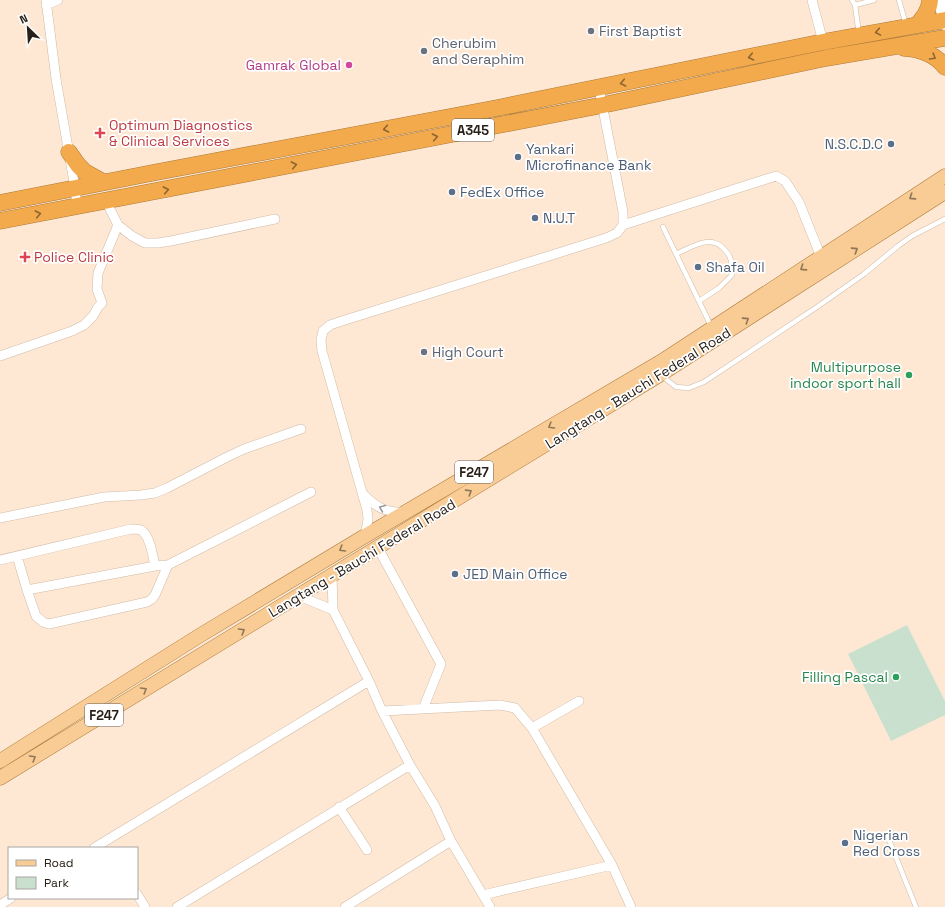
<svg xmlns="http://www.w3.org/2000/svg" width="945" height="907" viewBox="0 0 945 907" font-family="'Space Grotesk',sans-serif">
<rect width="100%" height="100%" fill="#fee8d3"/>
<path fill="#cae0cf" d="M907 625 945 701V715L891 741 848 654Z"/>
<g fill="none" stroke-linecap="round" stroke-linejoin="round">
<g stroke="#cfbba6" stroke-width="5.5">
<path id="lane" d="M852 0 855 5 874 0
M899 0 906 25
M855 5 859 34
M663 227 711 326
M676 254C690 248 708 235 722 247 732 256 732 262 732 275L719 288 699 301
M662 376 676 387 689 388 704 382 817 307 864 274 898 246 912 236 945 219
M887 835 916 907"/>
</g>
<g stroke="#cfbba6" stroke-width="10">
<path id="street" d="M46 0 56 79 75 188 77 206
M812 0 823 42
M46 5 58 0
M106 201 118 225 132 236 145 243H158L171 241 275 219
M623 225 776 176 785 181 799 202 821 257
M0 356 72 331 84 325 93 316 98 307 102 303 97 289 98 273 118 225
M363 494C376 507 385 513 405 512
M0 518 104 497 141 495 155 493 167 488 227 457 244 449 301 429
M365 536 368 519 367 510 322 351 321 340 323 331 330 325 342 321 606 238 617 233 623 225V212L599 88
M378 548 441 664 423 709
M17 556 27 590 36 616 43 622 49 624 147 602 152 599 155 595 168 565
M0 560 131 529C135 529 138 529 141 530 150 535 153 557 155 566
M332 575 333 610 369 681 382 711 410 765 435 806 451 841 490 907
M27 590 155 566 168 565 311 492
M299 596 333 610
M382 711 500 705 515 708 532 728 612 865 631 907
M532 728 579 701
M339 807 367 850
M94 848 369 681
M137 894 145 907
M483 895 612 865
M0 905 11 898
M177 907 410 765
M345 907 451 841"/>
</g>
<g stroke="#cfbba6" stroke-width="13">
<path id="secondary" d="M940 0 945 24"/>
</g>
<g stroke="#ac7a3a" stroke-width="15">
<path id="primary" d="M0 761 199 636 365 536 662 361 945 176
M0 778 661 374 945 192"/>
</g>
<g stroke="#ac7a3a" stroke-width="17">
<path id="highway" d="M917 25C924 17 929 11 930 0
M904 48C920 49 935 54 945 67
M69 152 78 165 85 172 103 182
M0 203 152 173 497 108 823 42 945 20
M0 221 603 105 826 58 945 38"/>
</g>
<use href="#lane" stroke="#fff" stroke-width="4.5"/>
<use href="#street" stroke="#fff" stroke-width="9"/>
<use href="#secondary" stroke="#fff" stroke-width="12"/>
<use href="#primary" stroke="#f8cc94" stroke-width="14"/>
<use href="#highway" stroke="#f3aa4d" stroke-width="16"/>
</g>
<defs><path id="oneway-chevron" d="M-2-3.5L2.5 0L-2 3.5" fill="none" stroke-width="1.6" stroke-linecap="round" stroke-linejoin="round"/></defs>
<g stroke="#8e6532">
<use href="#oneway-chevron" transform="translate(878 32) rotate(170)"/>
<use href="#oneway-chevron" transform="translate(751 57) rotate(168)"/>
<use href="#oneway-chevron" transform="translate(933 57) rotate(31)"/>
<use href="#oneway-chevron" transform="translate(623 83) rotate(168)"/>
<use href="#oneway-chevron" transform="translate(386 129) rotate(169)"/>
<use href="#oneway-chevron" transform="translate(435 137) rotate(-11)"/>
<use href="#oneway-chevron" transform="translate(294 165) rotate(-11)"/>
<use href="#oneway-chevron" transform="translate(166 190) rotate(-11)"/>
<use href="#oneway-chevron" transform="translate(38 214) rotate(-11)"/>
</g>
<g stroke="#907656">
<use href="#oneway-chevron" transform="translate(912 197) rotate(147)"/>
<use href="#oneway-chevron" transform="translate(855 250) rotate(-33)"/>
<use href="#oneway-chevron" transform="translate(803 268) rotate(147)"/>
<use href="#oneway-chevron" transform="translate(746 320) rotate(-33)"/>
<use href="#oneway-chevron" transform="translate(551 426) rotate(149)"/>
<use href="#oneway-chevron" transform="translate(469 492) rotate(-32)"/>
<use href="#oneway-chevron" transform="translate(342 549) rotate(149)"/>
<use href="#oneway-chevron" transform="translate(242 631) rotate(-31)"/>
<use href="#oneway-chevron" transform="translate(144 690) rotate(-31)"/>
<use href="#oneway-chevron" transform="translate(33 758) rotate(-31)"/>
</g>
<use stroke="#9e9b97" href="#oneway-chevron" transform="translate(382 508) rotate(-157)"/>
<g fill="#6b7280" stroke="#fff" stroke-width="1.5">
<circle cx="591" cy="31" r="4"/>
<circle cx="424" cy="51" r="4"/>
<circle cx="424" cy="352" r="4"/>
</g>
<circle fill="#d1479c" stroke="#fff" stroke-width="1.5" cx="349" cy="65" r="4"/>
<g fill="#e0444e" stroke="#fff" stroke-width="1.5">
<path d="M98 127h4v4h4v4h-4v4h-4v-4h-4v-4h4z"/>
<path d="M23 251h4v4h4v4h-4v4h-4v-4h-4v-4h4z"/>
</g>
<g fill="#5c6f8a" stroke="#fff" stroke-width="1.5">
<circle cx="891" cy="144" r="4"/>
<circle cx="518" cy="157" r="4"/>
<circle cx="452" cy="192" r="4"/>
<circle cx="535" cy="218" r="4"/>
<circle cx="698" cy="267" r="4"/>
<circle cx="455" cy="574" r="4"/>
<circle cx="845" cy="843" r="4"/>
</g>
<g fill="#2e9e5b" stroke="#fff" stroke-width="1.5">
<circle cx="909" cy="375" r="4"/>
<circle cx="896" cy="677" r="4"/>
</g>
<g text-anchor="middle" stroke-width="3.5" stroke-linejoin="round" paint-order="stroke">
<g fill="#fff" stroke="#68635d" stroke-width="1">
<rect x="452" y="119" width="42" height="22" rx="3"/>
<rect x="455" y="461" width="38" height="22" rx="3"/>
<rect x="85" y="704" width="38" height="22" rx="3"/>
</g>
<g font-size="13" font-weight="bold" fill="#282018">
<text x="473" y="135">A345</text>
<text x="474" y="477">F247</text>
<text x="104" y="720">F247</text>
</g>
<g font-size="14" fill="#5b616d" stroke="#fff" text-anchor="start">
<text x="599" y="36">First Baptist</text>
<text x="432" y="48">Cherubim<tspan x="432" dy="16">and Seraphim</tspan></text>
<text x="432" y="357">High Court</text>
</g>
<g font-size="14" fill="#b23c85" stroke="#fff" text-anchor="end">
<text x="341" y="70">Gamrak Global</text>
</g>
<g font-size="14" fill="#be3a42" stroke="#fff" text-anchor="start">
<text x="109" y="130">Optimum Diagnostics<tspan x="109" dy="16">&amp; Clinical Services</tspan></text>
<text x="34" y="262">Police Clinic</text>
</g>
<g font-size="14" fill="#4e5e75" stroke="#fff" text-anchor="start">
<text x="883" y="149" text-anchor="end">N.S.C.D.C</text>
<text x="526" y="154">Yankari<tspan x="526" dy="16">Microfinance Bank</tspan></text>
<text x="460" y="197">FedEx Office</text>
<text x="543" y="223">N.U.T</text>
<text x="706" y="272">Shafa Oil</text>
<text x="463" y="579">JED Main Office</text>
<text x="853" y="840">Nigerian<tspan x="853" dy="16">Red Cross</tspan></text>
</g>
<g font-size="14" fill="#27864d" stroke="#fff" text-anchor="end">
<text x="901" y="372">Multipurpose<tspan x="901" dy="16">indoor sport hall</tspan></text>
<text x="888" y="682">Filling Pascal</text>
</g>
<g font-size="14" fill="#282018" stroke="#fff">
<text transform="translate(638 388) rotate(-32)" y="5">Langtang - Bauchi Federal Road</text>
<text transform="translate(362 558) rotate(-31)" y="5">Langtang - Bauchi Federal Road</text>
</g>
</g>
<rect x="8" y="847" width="130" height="52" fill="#ffffff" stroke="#a9a6a3"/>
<rect x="16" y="860" width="20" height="6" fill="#f8cc94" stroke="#a9a6a3"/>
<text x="44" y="867" font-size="12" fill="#282018">Road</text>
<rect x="16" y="877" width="20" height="12" fill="#cae0cf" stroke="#a9a6a3"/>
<text x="44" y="887" font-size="12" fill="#282018">Park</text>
<g transform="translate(28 28) rotate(335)" stroke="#ffffff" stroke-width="3" paint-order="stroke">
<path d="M0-3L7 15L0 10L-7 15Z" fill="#282018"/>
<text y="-6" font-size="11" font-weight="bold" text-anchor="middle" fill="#282018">N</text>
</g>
</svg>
